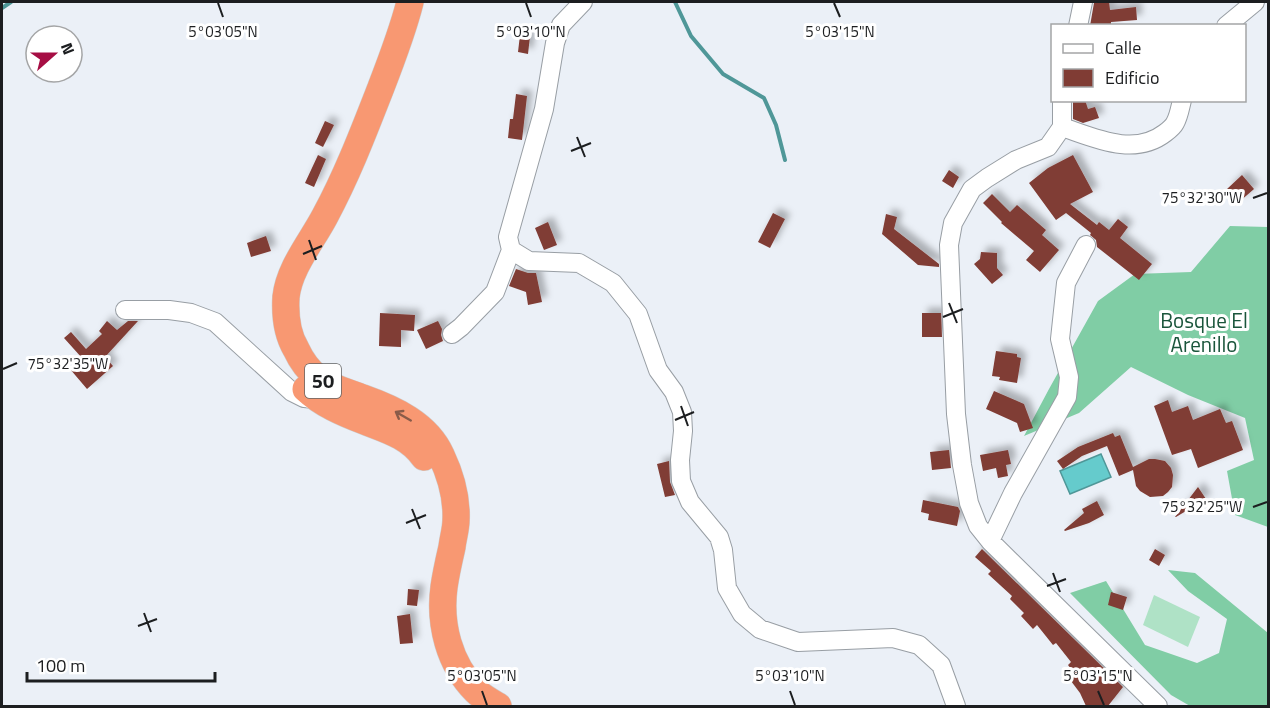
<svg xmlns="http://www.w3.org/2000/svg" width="1270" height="708" viewBox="0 0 1270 708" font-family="'Titillium Web',sans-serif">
<defs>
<filter id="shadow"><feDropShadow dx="5.5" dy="-5.5" stdDeviation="3" flood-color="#0004"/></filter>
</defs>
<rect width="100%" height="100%" fill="#ebf0f7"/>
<path fill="#afe2c6" d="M1154 595 1200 617 1188 647 1143 625Z"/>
<path fill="#80cda5" d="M1230 226 1268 227V527L1235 515 1227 471 1254 460 1245 418 1188 395 1131 367 1079 413 1024 436 1049 389 1098 301 1135 274 1191 272Z
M1168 570 1195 573 1268 633V706H1190L1171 695 1070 593 1106 581 1145 645 1197 663 1219 653 1227 619 1188 591Z"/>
<path fill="#65cbcc" stroke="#4f9798" stroke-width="1.5" d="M1101 454 1111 477 1070 494 1060 471Z"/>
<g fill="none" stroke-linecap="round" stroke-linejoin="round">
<path stroke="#4f9798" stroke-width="4" d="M675 2 691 36 723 74 764 98 776 125 785 160
M2 8 11 2"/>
</g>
<path fill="#803c34" filter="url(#shadow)" d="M1109 2 1110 10 1136 7 1137 20 1111 22V25L1090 26 1094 3Z
M520 35 530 36 528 54 518 52Z
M516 94 527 96 522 140 508 138 510 119H513Z
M1073 100H1085L1088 109 1095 107 1099 118 1083 123 1073 119Z
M325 121 334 125 323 147 315 143Z
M318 155 326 159 314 187 305 183Z
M1073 155 1093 192 1070 204 1097 225 1099 222 1109 230 1118 219 1128 227 1120 238 1152 264 1139 280 1097 247 1096 240 1090 235 1091 233 1066 213 1056 220 1029 183 1048 168Z
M949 170 959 177 953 188 942 181Z
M1242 175 1254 189 1239 202 1227 189Z
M992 194 1010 212 1017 205 1046 230 1042 235 1059 250 1040 272 1026 260 1034 251 1001 223 1002 222 983 203Z
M773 213 785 219 770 248 758 242Z
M886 214 897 217 894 229 939 264V267L918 265 882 234Z
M548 222 557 245 544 250 535 228Z
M266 236 271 251 251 257 247 243Z
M981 252 997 253V268L1003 275 992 284 974 264 980 259Z
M516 269 528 273H536L542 302 528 305 526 292 509 286Z
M380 313 415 315 414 331 401 330V347L379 346Z
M922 313H941L942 337H922Z
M107 321 117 330 128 321H138L105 357 113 366 87 389 70 369 82 358 64 338 71 332 86 349 102 334 99 331Z
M438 321 442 329 441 335 443 341 426 349 417 330Z
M996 351 1017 354V357L1021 358 1017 383 999 380 1000 377 992 376Z
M994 391 1024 404 1033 428 1020 432 1017 423 986 409Z
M1168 400 1172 412 1188 406 1193 420 1220 409 1226 423 1232 421 1243 450 1198 468 1191 449 1172 455 1154 406Z
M1113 433 1115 437 1120 435 1133 467 1149 459H1155L1165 461 1171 468 1173 475 1172 487 1168 492 1163 496 1150 497 1140 491 1136 486 1133 470 1119 476 1107 446 1082 456 1063 469 1057 461 1078 447Z
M949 450 951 468 932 470 930 452Z
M1008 450 1011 464 1006 465 1008 476 998 478 996 468 983 471 980 455Z
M669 461 670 482 675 495 665 497 657 464Z
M1198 487 1206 499 1176 517H1175Z
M923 500 958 507 960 511 957 526 928 520 929 514 921 512Z
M1097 501 1104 515 1089 523 1065 531 1064 530 1084 513 1082 509Z
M982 549 1123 687 1108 706H1086L1080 693 1068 677 1074 673 1068 665 1071 662 1056 643 1053 645 1037 625 1033 629 1021 616 1024 613 1010 599 1012 596 988 574 991 571 975 557Z
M1155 549 1165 555 1159 566 1149 560Z
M408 589 419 590 417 606 407 605Z
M1111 592 1127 597 1123 610 1108 605Z
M410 614 413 643 400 644 397 616Z"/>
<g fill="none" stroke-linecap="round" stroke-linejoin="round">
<g stroke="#989ea4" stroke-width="20">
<path id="minor" d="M583 2 561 25 555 43 544 109 508 237 511 250 529 261 579 263 613 283 638 314 658 370 674 392 682 412 683 431 680 460 681 481 690 502 719 537 723 550 727 588 742 614 760 629 798 642 893 638 919 645 941 665 956 706
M1078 26 1083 2
M1226 26 1255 2
M1062 100V127L1048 147 1016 160 987 178 972 189 953 223 949 245 956 414 962 465 969 503 978 526 990 541 1158 706
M1062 127C1095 138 1134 157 1165 133 1169 130 1173 127 1175 123 1179 116 1180 108 1182 100
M125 310H169L191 313 215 322 292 392 304 398 315 399
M452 334 461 327 495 292 511 250
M990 541 1013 493 1067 397 1069 377 1060 339 1066 283 1086 245"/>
</g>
<g stroke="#cdcece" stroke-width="28">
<path id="highway" d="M410 2C402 34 390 64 378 95 362 136 346 177 325 216 312 241 289 268 286 297 285 314 287 334 296 349 301 360 308 370 318 378 330 388 348 392 363 398 394 409 427 424 441 455 451 476 457 497 456 520 456 529 453 538 452 547 449 560 446 573 444 587 439 624 449 664 476 691 482 697 491 702 498 706
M306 389C322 404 343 413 364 421 387 430 409 436 424 457"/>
</g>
<use href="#minor" stroke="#fff" stroke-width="18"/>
<use href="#highway" stroke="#f89872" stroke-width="27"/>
</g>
<defs><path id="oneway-shaft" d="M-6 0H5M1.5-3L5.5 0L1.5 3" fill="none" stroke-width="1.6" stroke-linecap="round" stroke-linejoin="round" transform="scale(1.5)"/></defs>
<use stroke="#8a5b49" href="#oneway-shaft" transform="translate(403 416) rotate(-150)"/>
<path fill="none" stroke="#1c1e20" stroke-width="2" d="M218 3 223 17M526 3 531 17M834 3 840 17M577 137 585 157M571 151 591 143M1253 198 1267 193M309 240 316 260M303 254 322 246M949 303 957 323M943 317 963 309M3 369 17 363M681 406 688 426M675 420 694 412M1253 507 1267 502M412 509 420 529M406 523 426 515M1053 573 1060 592M1047 586 1066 579M144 613 151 632M138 626 157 619M482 691 487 705M790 691 795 705M1098 691 1104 705"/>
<g text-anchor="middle" stroke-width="6" stroke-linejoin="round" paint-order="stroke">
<rect fill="#fff" stroke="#606263" stroke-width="1.5" x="305" y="364" width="36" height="34" rx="4.5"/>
<g font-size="20" font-weight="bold" fill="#1c1e20">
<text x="323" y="388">50</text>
</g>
<g font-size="21" fill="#1a553b" stroke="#fff">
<text x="1204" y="328">Bosque El<tspan x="1204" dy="24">Arenillo</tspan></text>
</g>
</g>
<g font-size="15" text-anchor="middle" fill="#1c1e20" stroke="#fff" stroke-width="6" stroke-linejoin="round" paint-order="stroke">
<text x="223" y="37">5°03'05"N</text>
<text x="531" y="37">5°03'10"N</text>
<text x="840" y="37">5°03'15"N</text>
<text x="1202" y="203">75°32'30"W</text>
<text x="68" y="369">75°32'35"W</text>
<text x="1202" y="512">75°32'25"W</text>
<text x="482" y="681">5°03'05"N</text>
<text x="790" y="681">5°03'10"N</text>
<text x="1098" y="681">5°03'15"N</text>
</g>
<rect width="1270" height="708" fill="none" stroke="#1c1e20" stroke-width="6"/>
<rect x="1051" y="24" width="195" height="78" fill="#ffffff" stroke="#a4a5a6" stroke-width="1.5"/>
<rect x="1063" y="44" width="30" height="9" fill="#ffffff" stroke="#a4a5a6" stroke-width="1.5"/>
<text x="1105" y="54" font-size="18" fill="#1c1e20">Calle</text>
<rect x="1063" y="69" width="30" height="18" fill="#803c34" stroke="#a4a5a6" stroke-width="1.5"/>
<text x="1105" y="84" font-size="18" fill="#1c1e20">Edificio</text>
<g transform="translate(54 54) rotate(69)"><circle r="28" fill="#ffffff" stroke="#a4a5a6" stroke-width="1.5"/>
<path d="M0-4.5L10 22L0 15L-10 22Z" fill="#a60e44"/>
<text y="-9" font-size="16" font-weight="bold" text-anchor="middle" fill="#1c1e20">N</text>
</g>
<path d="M27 672v9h188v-9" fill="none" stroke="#1c1e20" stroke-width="3"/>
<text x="36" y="672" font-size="18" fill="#1c1e20" stroke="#ffffff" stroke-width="4.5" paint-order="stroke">100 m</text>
</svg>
